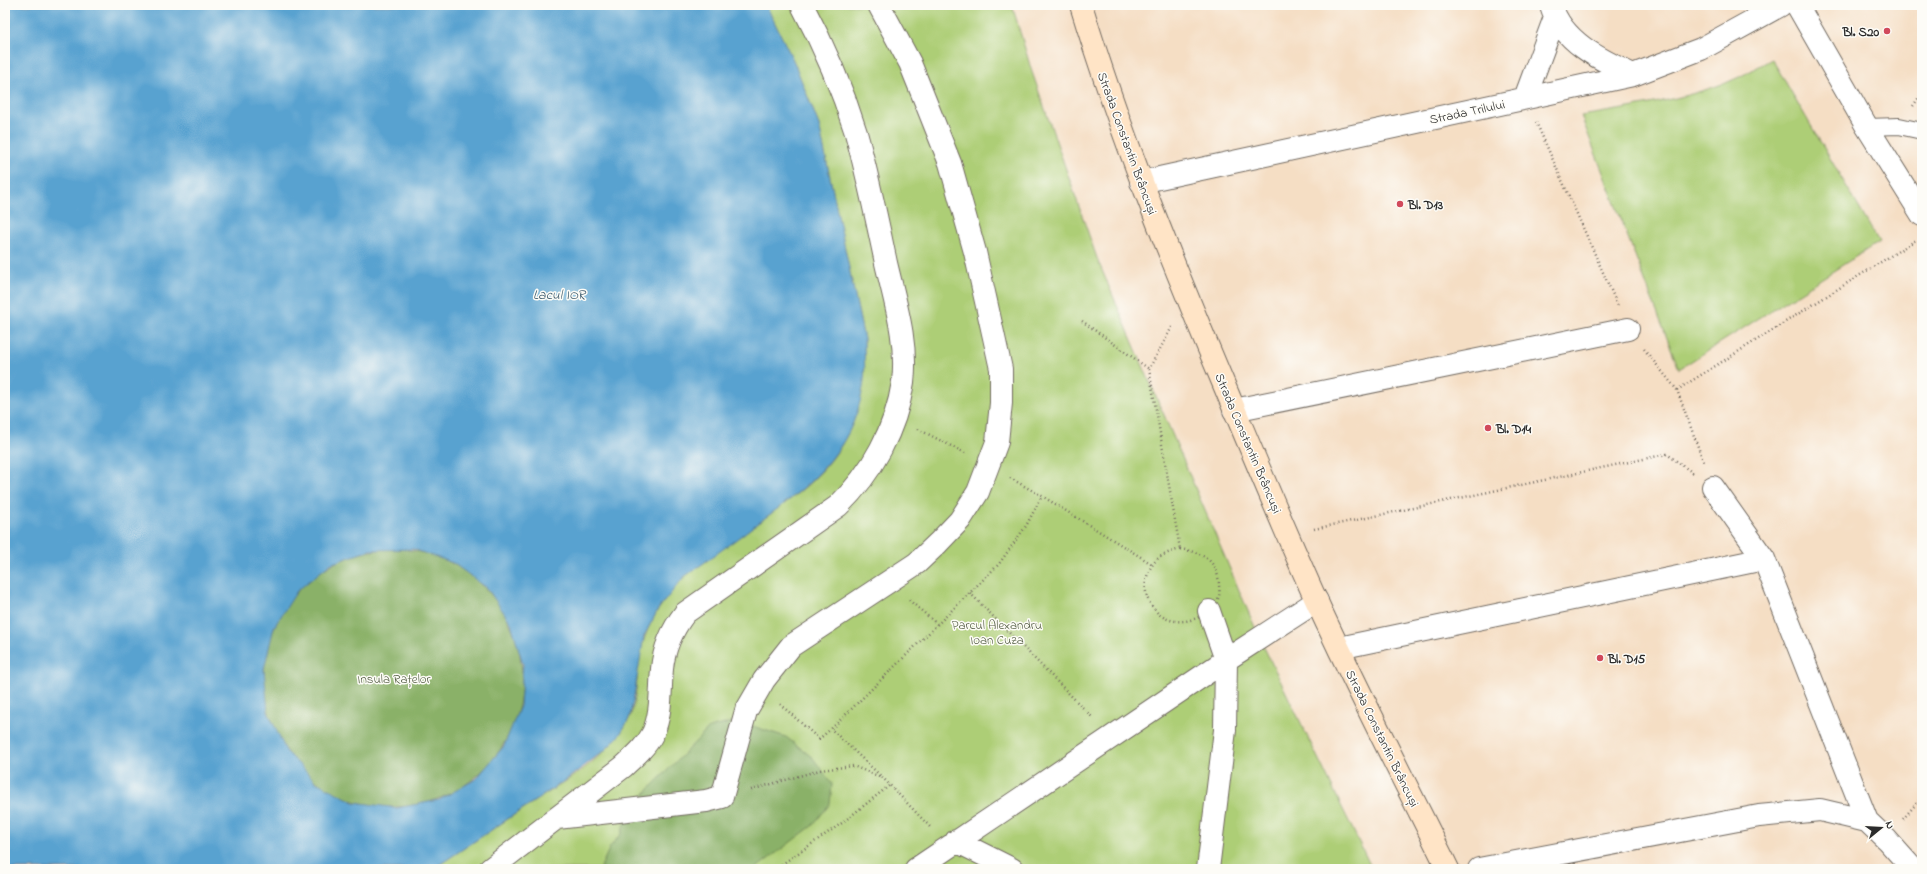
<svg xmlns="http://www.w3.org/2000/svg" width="1927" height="874" viewBox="0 0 1927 874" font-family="'Indie Flower',sans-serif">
<rect width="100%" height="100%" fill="#fdfcf7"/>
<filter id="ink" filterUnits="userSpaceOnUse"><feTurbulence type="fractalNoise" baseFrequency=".025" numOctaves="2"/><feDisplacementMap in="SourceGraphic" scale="8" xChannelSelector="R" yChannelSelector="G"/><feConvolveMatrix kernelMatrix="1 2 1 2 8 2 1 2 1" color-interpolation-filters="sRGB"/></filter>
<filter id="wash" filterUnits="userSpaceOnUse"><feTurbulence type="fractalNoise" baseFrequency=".012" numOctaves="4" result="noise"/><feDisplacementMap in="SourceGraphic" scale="16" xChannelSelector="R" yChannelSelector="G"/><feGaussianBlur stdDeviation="0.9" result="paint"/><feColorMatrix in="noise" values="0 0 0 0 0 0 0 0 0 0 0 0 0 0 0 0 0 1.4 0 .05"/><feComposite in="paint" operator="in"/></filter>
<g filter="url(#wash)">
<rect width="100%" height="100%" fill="#f5dec4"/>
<path fill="#adce76" stroke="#6c7c50" d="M766 5H1012L1032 72 1098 261 1260 639 1372 869H433C465 848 497 826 529 805 563 783 609 757 628 721 638 702 636 676 640 655 646 624 663 600 684 577 708 560 731 543 755 525 790 500 826 476 846 437 862 408 865 372 864 339L819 125 794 62Z
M1772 59 1879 242 1679 369 1581 116C1631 108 1681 100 1728 82 1743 76 1757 67 1772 59Z"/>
<path fill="#8ab167" stroke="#5a6e49" d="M264 678a129 129 0 1 1 258 0a129 129 0 1 1-258 0Z
M737 721 786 737 813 758 832 784 830 804 812 826 755 869H600L610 847 621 834 626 818 649 789 709 728Z"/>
<path fill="#59a2d0" stroke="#42667e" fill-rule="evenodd" d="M5 5H766L794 62 819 125 864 339C864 355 866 372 863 388 852 454 806 489 755 525 732 543 708 560 684 577L659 608 644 636 633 702 629 719 619 736 605 750 566 780 433 869H5ZM413 549 453 563 487 588 511 623 523 664 520 706 504 746 476 779 439 800 397 808 354 802 316 782 286 751 268 712 264 669 274 627 297 591 330 564 370 550Z"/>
</g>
<g filter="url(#ink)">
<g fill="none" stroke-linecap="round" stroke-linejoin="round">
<g stroke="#726a61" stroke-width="18">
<path id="service" d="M1867 127 1899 126 1922 131"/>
</g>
<g stroke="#726a61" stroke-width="24">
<path id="pedestrian" d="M557 818 706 801 722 797 746 711 764 680 791 646 917 563 938 543 960 520 978 492 997 442 1001 403V369L975 252 950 163 910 63 879 5
M956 841 1012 869
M490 869 623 767C634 757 646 747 653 733 662 713 660 690 662 669 664 647 672 630 685 613L838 506C872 473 896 429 903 382 908 342 895 302 886 263 877 220 868 176 856 133 842 88 824 46 802 5
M916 869 1226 660 1317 601
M1208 869 1225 730 1226 660 1209 611"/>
</g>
<g stroke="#726a61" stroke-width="24">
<path id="minor" d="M1551 5C1562 42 1601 60 1633 75
M1797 5 1867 127 1922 215
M1525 98 1555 17
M1141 182 1633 75 1701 49 1781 5
M1234 410 1628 329
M1713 487 1764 559 1867 821
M1339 648 1764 559
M1479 869 1759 816 1820 810 1867 821 1887 840 1913 869"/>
</g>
<g stroke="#726a61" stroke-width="24">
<path id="secondary" d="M1081 5C1120 133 1170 257 1222 380 1253 454 1284 529 1317 602 1358 692 1404 780 1448 869"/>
</g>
<path stroke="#726a61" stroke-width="2.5" stroke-dasharray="1 3" stroke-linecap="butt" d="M1913 106 1922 93
M1536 122 1618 306
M1082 321 1149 369
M1172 327 1149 369 1180 549
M1644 349 1677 390 1704 463
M1677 390 1916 240
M918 429 965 453
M1010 478 1042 496 1152 564
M1314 529 1667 454 1693 473
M1180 549C1201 552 1217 559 1219 584 1219 587 1220 593 1219 596 1212 618 1179 629 1160 615 1157 613 1155 609 1152 606 1140 591 1146 567 1160 557 1166 553 1174 551 1180 549Z
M970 593 1093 718
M909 600 937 624
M780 704 819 739 831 729
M883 778 831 729 999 564 1026 526 1042 496
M751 790 820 770 853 766 883 778 931 828
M1903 819 1922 797
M775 869 842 823 890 785"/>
<use href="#service" stroke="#fff" stroke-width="16"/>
<use href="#pedestrian" stroke="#fff" stroke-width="22"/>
<use href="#minor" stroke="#fff" stroke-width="22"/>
<use href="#secondary" stroke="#ffe4c6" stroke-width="22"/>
</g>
</g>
<g fill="#d1495b" stroke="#fdfcf7" stroke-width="1.5">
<circle cx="1887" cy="31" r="4"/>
<circle cx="1400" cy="204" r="4"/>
<circle cx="1488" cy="428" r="4"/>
<circle cx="1600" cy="658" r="4"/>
</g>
<g text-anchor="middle" stroke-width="3" stroke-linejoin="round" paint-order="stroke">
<g font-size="13" font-weight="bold" fill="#2b2b2b" stroke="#fdfcf7" text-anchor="start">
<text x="1879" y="36" text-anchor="end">Bl. S20</text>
<text x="1408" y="209">Bl. D13</text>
<text x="1496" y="433">Bl. D14</text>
<text x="1608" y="663">Bl. D15</text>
</g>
<g font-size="13" fill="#2b2b2b" stroke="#fdfcf7">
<text transform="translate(1467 111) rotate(-12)" y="5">Strada Trilului</text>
<text transform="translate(1128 143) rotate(70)" y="5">Strada Constantin Brâncuși</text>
<text transform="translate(1249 443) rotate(67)" y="5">Strada Constantin Brâncuși</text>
<text transform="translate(1383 738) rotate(64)" y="5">Strada Constantin Brâncuși</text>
</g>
<g font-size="13" fill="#525c42" stroke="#fdfcf7">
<text x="997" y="629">Parcul Alexandru<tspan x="997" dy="15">Ioan Cuza</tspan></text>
<text x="394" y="683">Insula Rațelor</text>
</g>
<g font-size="14" font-style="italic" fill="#3d5b6d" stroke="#fdfcf7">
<text x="559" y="299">Lacul IOR</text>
</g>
</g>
<rect width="1927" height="874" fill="none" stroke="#fdfcf7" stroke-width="20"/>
<g transform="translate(1881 828) rotate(72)" stroke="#fdfcf7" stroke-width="3" paint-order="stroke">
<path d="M0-3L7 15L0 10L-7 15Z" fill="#2b2b2b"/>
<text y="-6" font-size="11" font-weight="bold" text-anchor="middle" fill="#2b2b2b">N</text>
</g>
</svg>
